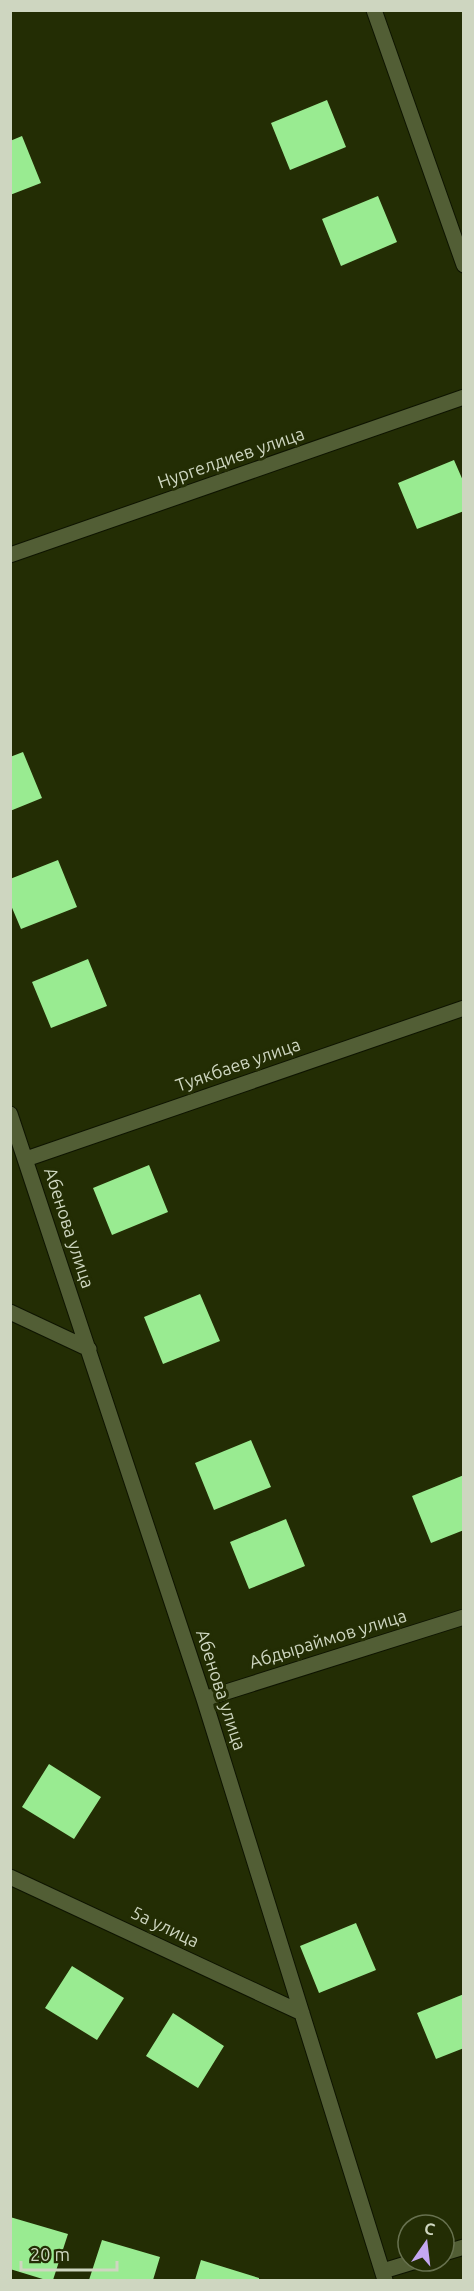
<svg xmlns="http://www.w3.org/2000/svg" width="474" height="2291" viewBox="0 0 474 2291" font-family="Ubuntu,sans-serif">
<rect width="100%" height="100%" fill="#232d04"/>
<path fill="#99eb91" d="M327 100 346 147 290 170 271 123Z
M22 136 41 183 10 195V141Z
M378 196 397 242 341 266 322 219Z
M454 460 464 483V511L417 529 398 483Z
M23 752 42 798 10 811V757Z
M58 860 77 907 21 929 10 903V879Z
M88 959 107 1006 51 1028 32 982Z
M149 1165 168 1212 112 1235 93 1188Z
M200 1294 220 1341 163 1364 144 1317Z
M251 1440 271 1487 214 1510 195 1463Z
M464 1475V1530L431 1543 412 1496Z
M286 1519 305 1566 249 1589 230 1542Z
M49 1764 101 1797 74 1839 22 1807Z
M356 1923 376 1970 319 1993 300 1946Z
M72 1966 124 1998 97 2040 45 2008Z
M464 1994V2048L436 2059 417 2013Z
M173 2013 224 2046 198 2088 146 2056Z
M10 2217 68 2234 53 2280H46L10 2269Z
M102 2240 160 2257 153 2280H89Z
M201 2260 259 2278V2280H195Z"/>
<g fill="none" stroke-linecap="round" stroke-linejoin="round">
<g stroke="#0e1400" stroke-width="17">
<path id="minor" d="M374 10 464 265
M10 555 464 397
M10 1114 204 1699 385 2280
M26 1159 464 1008
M10 1312 89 1349
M204 1699 464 1617
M10 1877 302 2013
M444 2253 464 2247
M383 2271 416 2261"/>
</g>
<use href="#minor" stroke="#525e35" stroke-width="15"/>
</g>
<g text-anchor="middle" stroke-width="6" stroke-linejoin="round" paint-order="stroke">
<g font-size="18" fill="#ced6c0" stroke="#232d04">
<text transform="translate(231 458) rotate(-19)" y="6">Нургелдиев улица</text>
<text transform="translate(238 1065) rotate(-19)" y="6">Туякбаев улица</text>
<text transform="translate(69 1228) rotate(72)" y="6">Абенова улица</text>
<text transform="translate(328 1639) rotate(-17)" y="6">Абдыраймов улица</text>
<text transform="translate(221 1690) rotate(72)" y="6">Абенова улица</text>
<text transform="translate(165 1927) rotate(25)" y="6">5а улица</text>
</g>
</g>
<rect width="474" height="2291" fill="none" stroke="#ced6c0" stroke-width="24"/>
<g transform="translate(426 2243) rotate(14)"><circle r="28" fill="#232d04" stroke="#67714f" stroke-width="1.5"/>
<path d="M0-4.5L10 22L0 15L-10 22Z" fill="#c4a7f1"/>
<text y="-9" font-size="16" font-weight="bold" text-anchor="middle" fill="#ced6c0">С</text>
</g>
<path d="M21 2261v9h96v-9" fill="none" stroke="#ced6c0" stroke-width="3"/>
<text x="30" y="2261" font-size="18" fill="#ced6c0" stroke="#232d04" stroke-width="4.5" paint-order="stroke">20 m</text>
</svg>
